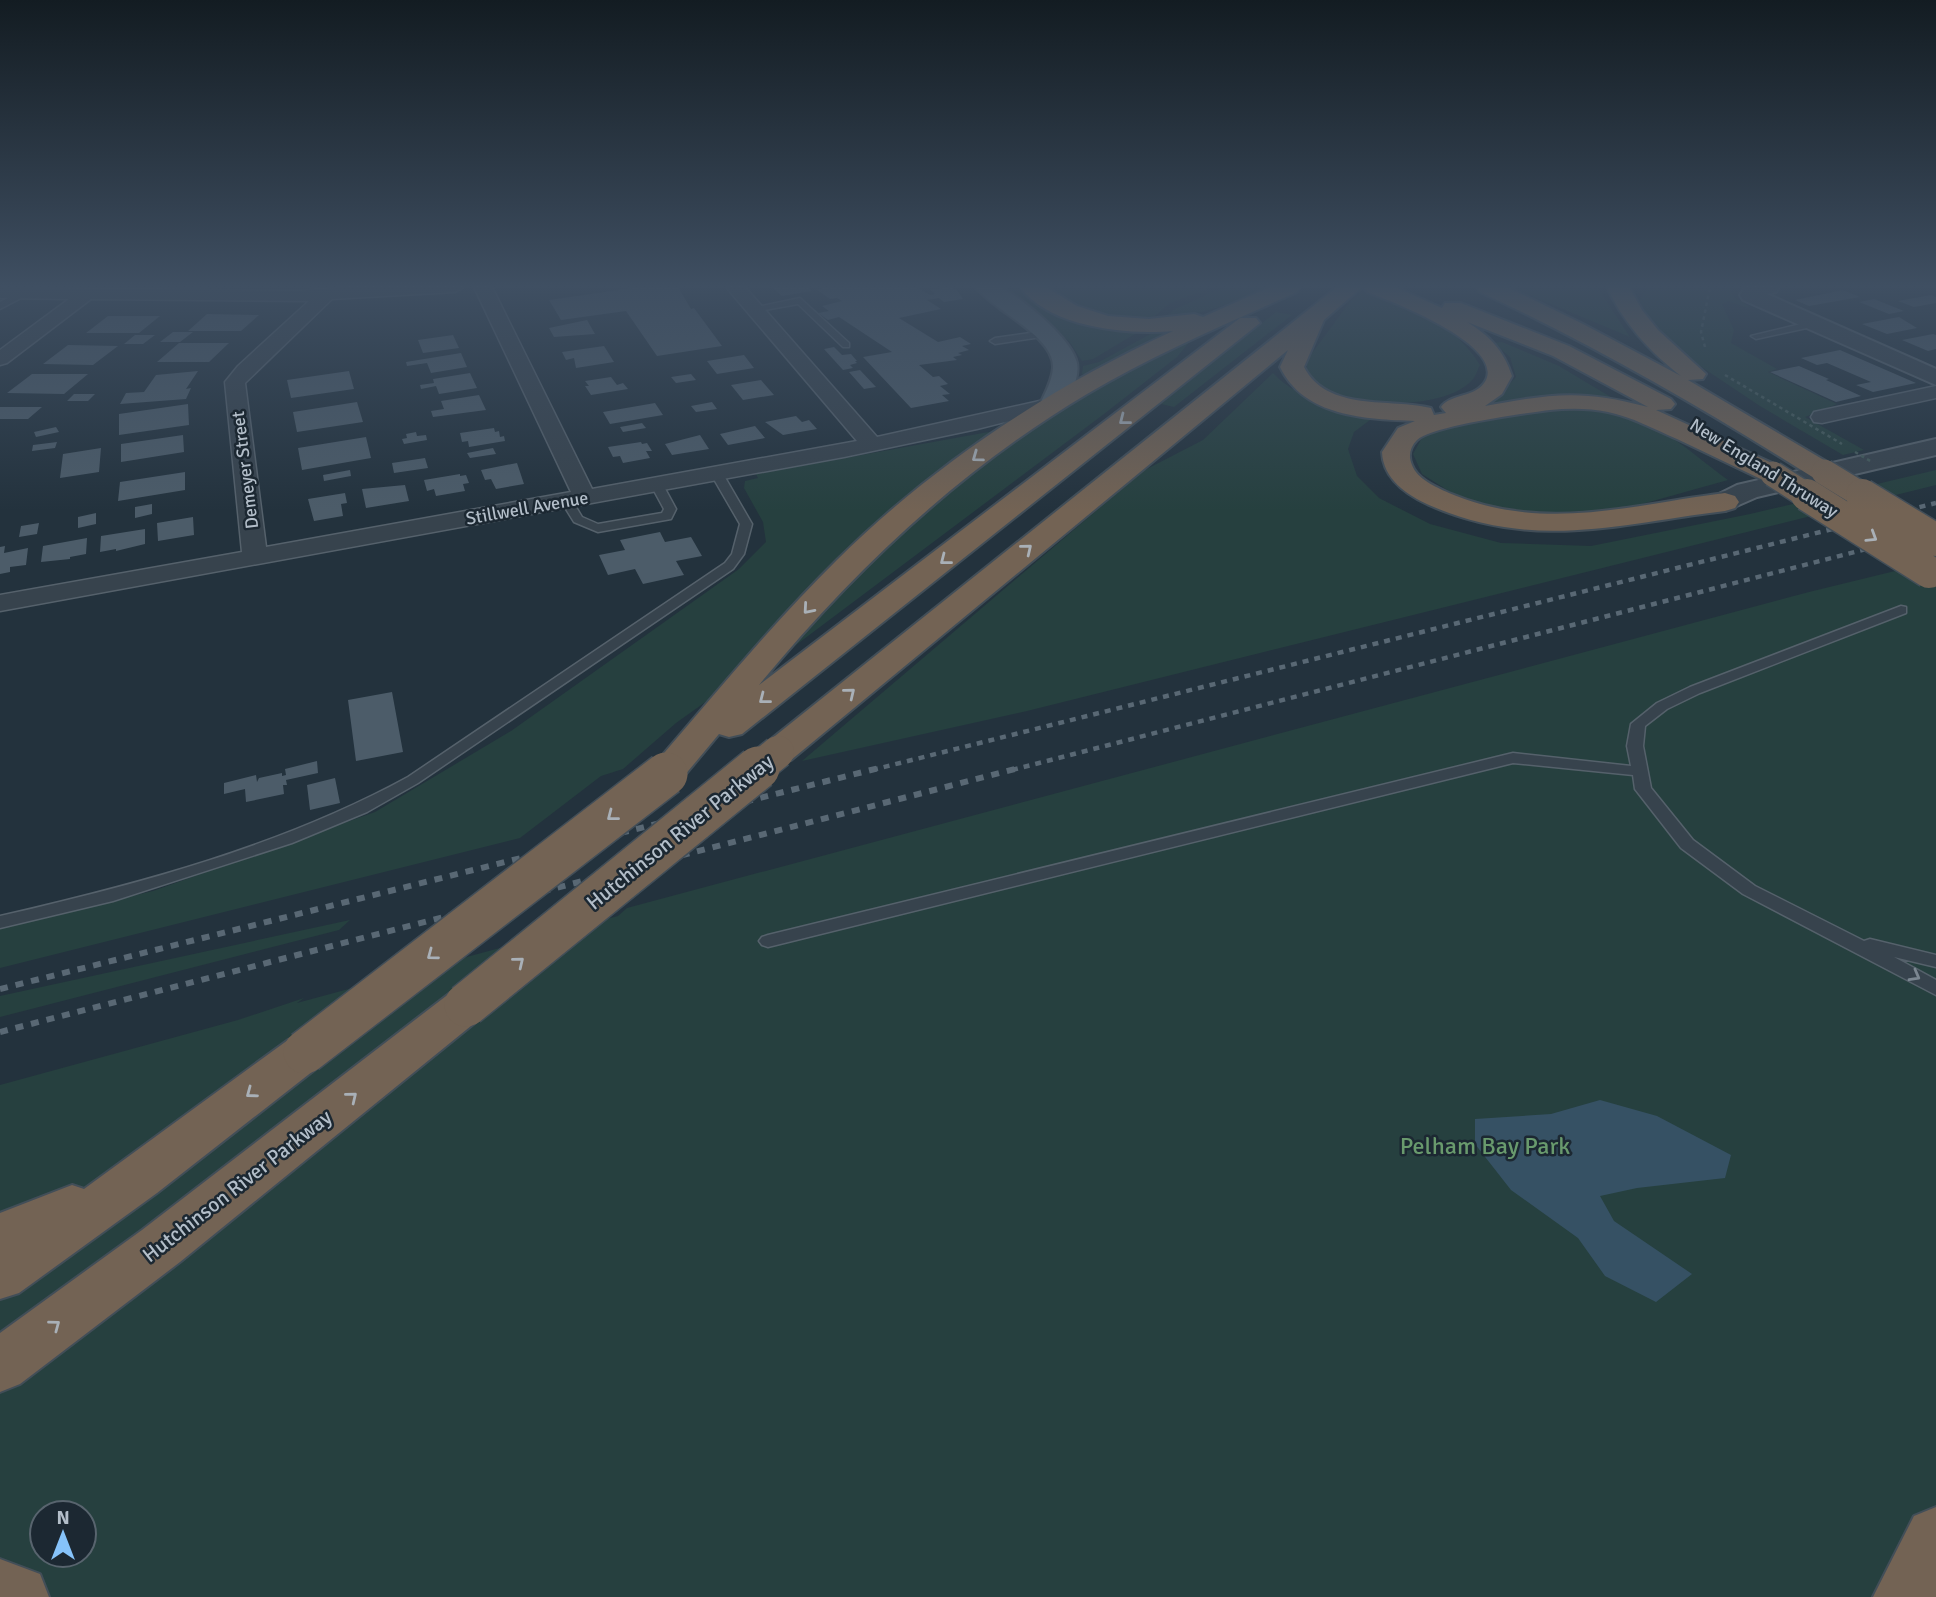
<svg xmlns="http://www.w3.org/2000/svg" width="1936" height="1597" viewBox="0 0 1936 1597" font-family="Signika,sans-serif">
<rect width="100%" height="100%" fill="#23323d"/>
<path fill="#26403f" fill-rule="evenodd" d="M1001 287H1016L1040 306 1095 329 1140 331 1093 359 1082 361 1069 341Z
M1049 287H1214L1170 303 1154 317 1145 320 1116 318 1079 309Z
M1224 287H1265C1232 304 1202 315 1165 318L1173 310Z
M1510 287H1597L1630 337Z
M1648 287H1736L1731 291 1735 298 1750 307 1747 308 1729 301 1722 304 1734 330 1731 343 1777 369 1768 372 1837 404 1805 417 1864 450 1843 455 1760 406 1697 364 1644 317 1640 300Z
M1365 289 1375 292 1374 295C1416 308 1457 327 1480 365 1477 370 1476 377 1472 380 1447 410 1355 408 1324 389 1318 385 1313 379 1307 375V360L1349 303Z
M1276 312 1292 315 1174 407 1161 404Z
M1154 332 1165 334 1091 374H1082L1083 366 1099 362Z
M1187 339 1191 340 1177 357 1104 414 780 657 814 612 942 489 1076 398Z
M1502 342 1559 366 1614 399 1551 396 1472 408 1501 393 1516 377 1510 357 1493 343Z
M1273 373C1299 401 1338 407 1374 417L1354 432 1348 449 1357 476 1379 498 1430 524 1501 543 1591 546 1750 514 1936 470V485L1027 711 802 761 1143 471 1203 440Z
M1564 407C1588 408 1611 408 1634 417 1668 430 1699 459 1728 480L1635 506 1561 514 1498 510 1455 495 1422 474 1413 454 1423 436 1451 426Z
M994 431 957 458 904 502 728 686 676 723 623 769 601 776 520 838 0 968V928L153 891 375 812 511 731 739 569 766 542 763 522 744 488 745 481 758 478 756 474Z
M1936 561V1597H0V1085L238 1020 304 998 297 1003 618 916 627 908 1809 592ZM42 1513H84V1555H42Z
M350 920 339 930 0 1017V996Z"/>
<path fill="#365164" d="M1600 1100 1657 1116 1731 1155 1725 1178 1637 1188 1600 1196 1614 1221 1692 1274 1656 1302 1605 1276 1578 1238 1511 1190 1475 1144V1119L1551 1114Z"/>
<path fill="#4c5c69" d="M639 287H678L691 309 694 308 722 346 657 356 626 311 561 320 549 300Z
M772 287H808L812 291 782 296Z
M825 287H917L930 295 935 294 930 290 950 287 957 290 963 299 944 302 939 298 927 300 941 309 899 318 938 342 960 337 971 344 962 346 969 350 958 353 962 355 953 357 957 360 919 365 933 377 939 376 948 384 940 386 950 394 942 395 949 401 911 408 863 357 892 352 839 317 828 320 818 313 829 311 822 306 842 301 837 298 830 299 817 290Z
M1843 290 1860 297 1809 306 1795 300Z
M1931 295 1936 297V303L1914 307 1898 301Z
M1874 299 1904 311 1889 314 1859 302Z
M207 314 259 315 241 331H188Z
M108 316H160L139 333H86Z
M1899 317 1917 328 1887 334 1862 324Z
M587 320 595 334 554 337 549 328Z
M173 332H193L180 342H160Z
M1933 334 1936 335V349L1928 351 1902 340Z
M135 335H155L143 344H124Z
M453 335 459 348 423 353 418 340Z
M179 343H229L209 362H157Z
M68 345 118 346 93 365 43 364Z
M604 346 614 362 576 368 574 358 566 360 562 352Z
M834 347 842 355 851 354 857 361H855L857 363 850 365 853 368 843 370 824 349Z
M1840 350 1856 357 1916 383 1873 392 1856 385 1871 382 1827 363 1817 365 1801 358Z
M461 353 467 367 431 373 427 363 407 366 406 362Z
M744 355 754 368 717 374 707 361Z
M1799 366 1829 379 1826 380 1861 396 1836 402 1770 372Z
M860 370 876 387 864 389 849 372Z
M198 371 186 389 191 388 186 399 120 404 126 393 144 392 156 375Z
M349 371 354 389 291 398 287 380Z
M470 373 477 388 439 394 436 386 421 389 420 385 434 383 433 379Z
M32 374H88L64 394 7 393Z
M691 374 696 380 676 383 671 377Z
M611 377 617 385 623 383 628 389 591 395 585 386H589L585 381Z
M761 380 774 395 743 400 731 385Z
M74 394H95L88 401H67Z
M479 395 486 410 433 417 431 411 444 409 441 401Z
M357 402 363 422 297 432 293 412Z
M712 402 717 409 696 412 691 406Z
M655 403 663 415 610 424 603 412Z
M188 404 189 425 119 435V414Z
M0 407H42L28 419H0Z
M796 416 802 422 809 420 817 429 783 435 765 422Z
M642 423 646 428 623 432 620 427Z
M755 426 765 438 728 445 720 434Z
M56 427 59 432 36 437 34 432Z
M494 428 495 432 499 431 500 437 504 436 505 441 469 447 468 441 462 442 460 433Z
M416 432 417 436 426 435 427 440 404 444 402 439 407 438 406 434Z
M183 435 184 452 121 462V444Z
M700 435 709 449 672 455 665 444Z
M366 437 371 458 302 470 298 448Z
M57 442 55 448 32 451 33 445Z
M641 442 642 444 647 443 652 451H646L650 458 623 463 620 456 613 457 608 447Z
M101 448 99 472 60 478 63 454Z
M493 448 496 454 470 458 467 453Z
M425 458 428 468 394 473 392 463Z
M517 463 524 484 496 489 491 479 485 480 481 470Z
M350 470 351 476 324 481 323 475Z
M185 472V490L118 501 120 482Z
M460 474V476L466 475 469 483 463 484 465 491 436 496 434 489 427 491 424 480Z
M405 485 409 501 366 508 362 489Z
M345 493 347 503 341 504 343 516 314 521 308 499Z
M152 504V514L135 518V507Z
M96 513V524L78 528V517Z
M193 517 194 535 158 541 157 523Z
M39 523 37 534 19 537 21 526Z
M145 529V544L116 551V549L100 552 101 536Z
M660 532 665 542 691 537 702 556 676 561 684 575 643 584 635 569 608 575 599 555 625 550 620 540Z
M87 538 86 554 70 557V559L41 562 43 546Z
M5 546 4 553 28 548 26 565 10 567V572L0 574V547Z
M392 692 403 752 356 761 348 700Z
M317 761 318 773 286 780 287 785H283L284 794 246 802 245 789 224 794V783L256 775 257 782 259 778 282 773V776L286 775 285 769Z
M335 778 340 803 310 810 307 785Z"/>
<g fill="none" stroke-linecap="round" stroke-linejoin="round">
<g stroke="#55616b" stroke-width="3">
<path id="service" d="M22 291 27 294 25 296 0 309V302Z
M800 298 849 343V347H843L798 304 753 312 748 309Z
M1813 321 1818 324 1816 326 1756 339 1751 336Z
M1045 331 1048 332V336L995 344 990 341 995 338Z
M717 471 723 474 752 524 744 554 733 569 418 783 367 812 292 843 113 901 0 928V916C139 884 282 846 408 777L725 563 732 554 740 524 711 474Z
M657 482 663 485 676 509 671 519 598 532 574 522 561 501 567 497 571 499 582 517 598 524 662 513 664 509 651 485Z
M1901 606 1906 607V613L1700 693 1667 709 1645 726 1643 746 1651 788 1693 840 1755 886 1864 941 1870 939 1936 955V967L1894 957 1936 980V995L1743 894 1681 848 1635 789 1633 775 1513 763 768 947 762 945 759 941 762 937 768 935 1513 753 1631 766 1627 746 1631 724 1657 703 1690 687Z"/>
</g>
<g stroke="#55616b" stroke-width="3">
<path id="minor" d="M352 287H464L455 292 332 299 245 383 266 547 571 492 474 287H492L592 489 857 441 726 287H745L877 437 1053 398 1060 400 1063 404 1060 408 977 429 844 457 0 611V595L242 552 225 382 238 366 309 301 91 299 7 363 0 365V350L69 299 0 298V288L297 291Z
M1936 386V398L1822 423 1814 422 1811 417 1814 412Z"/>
</g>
<g stroke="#55616b" stroke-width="4">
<path id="tertiary" d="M1745 287H1779L1776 292 1767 294 1936 369V385L1743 300 1740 295Z
M1936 439V455L1757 497 1725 511 1715 508 1711 502 1715 496 1737 485Z"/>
</g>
<g stroke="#434f59" stroke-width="4">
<path id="primary" d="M976 287C985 287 997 285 1004 289 1025 301 1072 339 1077 363 1080 377 1070 398 1062 409L1053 412 1044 409 1040 404C1045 393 1052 381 1053 368 1055 336 993 311 976 287Z"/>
</g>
<g stroke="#424e58" stroke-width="4">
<path id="motorway" d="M1020 287H1046L1077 306 1108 316 1149 319 1194 314 1203 317 1270 287H1300L1297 292C1226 324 1154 354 1087 394 959 470 853 571 759 685L1240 318H1256L1260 323 742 734 729 737 719 734 679 782 666 785 653 782 647 774 653 766C713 697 771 625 837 560 934 464 1049 388 1173 331 1128 335 1050 328 1020 287Z
M1337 287H1362L1324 320 1304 367C1327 412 1390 398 1431 408L1434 415 1446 413 1441 407C1451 393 1477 398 1486 380 1503 344 1391 301 1367 292L1364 287H1395L1442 308 1445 303H1461L1569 346 1671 399 1675 404 1671 409 1656 410 1783 468 1787 474 1783 480 1773 482 1763 480C1734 466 1706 453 1677 439 1654 429 1632 417 1608 412 1589 408 1569 408 1550 410 1526 413 1431 426 1417 440 1410 447 1408 456 1412 465 1417 479 1436 487 1449 493 1544 533 1628 505 1725 493L1735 496 1739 502 1735 508 1725 511C1618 524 1534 551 1429 505 1407 495 1383 479 1382 452L1398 428 1415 421C1366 419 1304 417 1280 367L1288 350 791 760 778 763 765 760 760 752 765 744ZM1467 322 1553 356 1648 407C1581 389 1552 394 1485 406L1502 394 1512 376C1504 351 1489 335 1467 322Z
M1477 287H1507L1583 324 1681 376C1650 352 1624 324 1607 287H1629L1642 310 1658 330 1706 374 1703 379 1688 380 1834 466 1838 472 1834 478 1824 480 1814 478C1706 410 1596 346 1480 292Z
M466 989 482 993 489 1005 482 1017 180 1262 20 1384 0 1392V1333L142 1230 450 993Z
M305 1035 322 1040 328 1052 322 1064 157 1193 19 1293 0 1299V1213L72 1185 84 1189 288 1040Z
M1936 1507V1597H1873L1914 1516Z
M0 1559 40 1574 49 1597H0Z"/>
</g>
<path stroke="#455c5c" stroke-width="2.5" stroke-dasharray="3.5 3.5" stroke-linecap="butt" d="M1705 347 1701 332 1710 287"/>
<use href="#service" fill="#37434d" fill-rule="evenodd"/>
<use href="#minor" fill="#37434d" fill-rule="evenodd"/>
<use href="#tertiary" fill="#37434d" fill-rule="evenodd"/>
<use href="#primary" fill="#55636d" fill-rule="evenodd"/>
<use href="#motorway" fill="#736354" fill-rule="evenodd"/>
<path stroke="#596874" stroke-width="4.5" stroke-dasharray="6 6" stroke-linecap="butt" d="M872 770 1936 503
M1012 770 1936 531"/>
<path stroke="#596874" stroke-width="6" stroke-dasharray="8 8" stroke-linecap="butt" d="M0 989 879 768
M0 1032 1019 768"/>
<g stroke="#424e58" stroke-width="28" stroke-linecap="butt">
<path id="motorway-bridge-far2" d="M1824 472 1865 497
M1773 474 1809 497"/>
</g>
<g stroke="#424e58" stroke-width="35" stroke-linecap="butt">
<path id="motorway-bridge-far1" d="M1807 495 1929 572
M1862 495 1936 540
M756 770 778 752"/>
</g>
<g stroke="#424e58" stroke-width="46" stroke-linecap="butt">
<path id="motorway-bridge" d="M466 1005 758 768
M305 1052 666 774"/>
</g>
<path stroke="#455c5c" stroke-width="2.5" stroke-dasharray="3.5 3.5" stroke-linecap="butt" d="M1725 375 1842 444
M1855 452 1872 462"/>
<use href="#motorway-bridge-far2" stroke="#736354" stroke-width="25"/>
<use href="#motorway-bridge-far1" stroke="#736354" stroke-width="32"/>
<use href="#motorway-bridge" stroke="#736354" stroke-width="43"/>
</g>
<defs><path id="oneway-chevron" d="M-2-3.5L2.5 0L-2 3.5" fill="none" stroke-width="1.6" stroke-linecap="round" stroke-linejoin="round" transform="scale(1.75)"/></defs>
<g stroke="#a9b0b7">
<use href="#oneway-chevron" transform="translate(1124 420) rotate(142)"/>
<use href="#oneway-chevron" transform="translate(977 457) rotate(144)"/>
<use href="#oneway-chevron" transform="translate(1872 537) rotate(32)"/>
<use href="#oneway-chevron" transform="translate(1027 549) rotate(-39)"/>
<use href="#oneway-chevron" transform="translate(945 560) rotate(142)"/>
<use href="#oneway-chevron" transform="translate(808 609) rotate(131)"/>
<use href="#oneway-chevron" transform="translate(850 693) rotate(-39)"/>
<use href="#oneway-chevron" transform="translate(764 699) rotate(142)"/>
<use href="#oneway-chevron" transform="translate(612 816) rotate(142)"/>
<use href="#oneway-chevron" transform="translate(432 955) rotate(143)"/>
<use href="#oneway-chevron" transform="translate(519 962) rotate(-39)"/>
<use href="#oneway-chevron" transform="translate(251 1093) rotate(143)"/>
<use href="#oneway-chevron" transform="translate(352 1097) rotate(-39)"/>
<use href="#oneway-chevron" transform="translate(55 1325) rotate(-37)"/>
</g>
<use stroke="#7b8791" href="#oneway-chevron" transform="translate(1915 976) rotate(29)"/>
<linearGradient id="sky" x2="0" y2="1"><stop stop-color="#131c22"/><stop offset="0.56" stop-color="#3f4f62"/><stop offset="1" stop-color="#3f4f62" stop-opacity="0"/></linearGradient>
<rect width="1936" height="511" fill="url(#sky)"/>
<g text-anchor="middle" stroke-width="5" stroke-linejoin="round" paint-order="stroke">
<g font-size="18" fill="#b3bec9" stroke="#1c2832">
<text transform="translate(1764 468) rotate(32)" y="6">New England Thruway</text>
<text transform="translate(245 470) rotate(-97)" y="6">Demeyer Street</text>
<text transform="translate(527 508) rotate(-10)" y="6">Stillwell Avenue</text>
</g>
<g font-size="21" fill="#b3bec9" stroke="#1c2832">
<text transform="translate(680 832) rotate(-39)" y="7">Hutchinson River Parkway</text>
<text transform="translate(237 1186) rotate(-38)" y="7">Hutchinson River Parkway</text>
</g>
<g font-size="24" fill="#699a6d" stroke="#1c2832">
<text x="1485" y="1154">Pelham Bay Park</text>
</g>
</g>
<g transform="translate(63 1534)"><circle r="33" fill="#1c2832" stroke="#58646e" stroke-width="2"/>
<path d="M0-5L12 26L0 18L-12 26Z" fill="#86c3fa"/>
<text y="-10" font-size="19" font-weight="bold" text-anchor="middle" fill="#b3bec9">N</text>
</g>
</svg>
